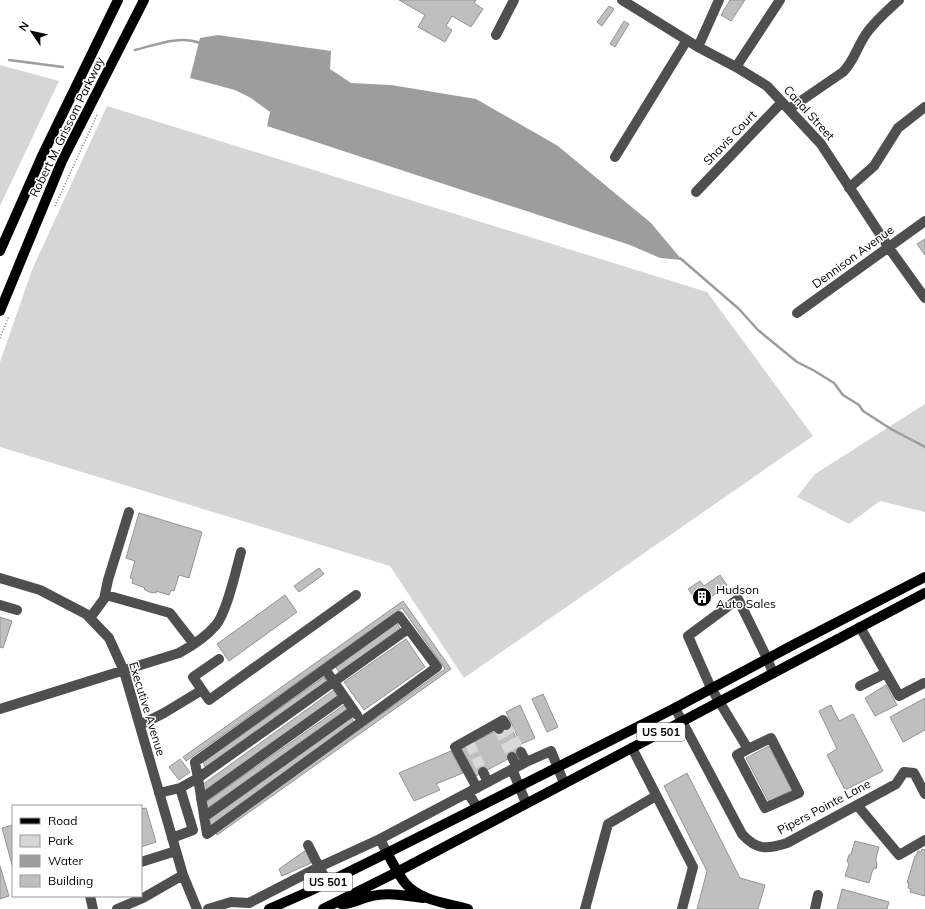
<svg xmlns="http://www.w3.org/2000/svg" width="925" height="909" viewBox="0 0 925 909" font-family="Mulish,sans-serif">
<rect width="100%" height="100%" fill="#fff"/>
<path fill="#d6d6d6" d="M0 65 59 81 0 206Z
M107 106 707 292 813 436 464 678 390 566 0 447V362L32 270Z
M925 404V512L880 501 849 524 797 497 815 474Z"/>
<path fill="#9d9d9d" d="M218 35 331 51 330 69 351 83 391 85 476 99 558 146 651 223 682 260 660 258 630 245 267 126 270 112 251 98 235 90 190 78 200 38Z"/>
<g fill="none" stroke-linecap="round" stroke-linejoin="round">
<path stroke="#9d9d9d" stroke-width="2.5" d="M135 50C155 45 179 35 200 43
M9 60 63 67
M680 258 739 309 758 330 797 362 813 370 834 383 843 395 859 405 863 411 891 429 925 447"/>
</g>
<path fill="#bfbfbf" stroke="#939393" d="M399 0H476L474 3 483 9 471 27 452 16 446 26 452 30 445 42 418 27 425 15Z
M730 0H745L731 21 721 15Z
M609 6 614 9 602 26 597 22Z
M624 21 629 24 615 47 610 44Z
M925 239V255L917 244Z
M139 513 202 532 189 578 179 575 174 591 171 590 169 595 156 591V593L149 592 144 589 145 588 132 583 133 579 130 578 135 561 126 558Z
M319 568 324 574 299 592 294 586Z
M720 575 727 585 700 605 688 589 700 581 704 586Z
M285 595 297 612 229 661 217 644Z
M403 601 451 669 217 835 215 832 445 669 402 608 186 761 183 757Z
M0 617 12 621 3 648 0 647Z
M396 622 401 630 339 672 334 665Z
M406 639 425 667 364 710 344 682Z
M324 677 328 684 206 769 203 762Z
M886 685 897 705 875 716 865 698Z
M334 690 338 697 205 791 202 785Z
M543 694 558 727 547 732 532 699Z
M925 698V730L903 742 890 717Z
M344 705 347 709 208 808 206 802Z
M520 705 535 738 521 744 506 712Z
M831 705 839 721 853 714 883 771 845 790 827 755 837 749 819 711Z
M351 717 355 724 212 826 208 820Z
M509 724 523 751 474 777 460 749Z
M769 746 792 790 769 802 746 758Z
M451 751 463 773 436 784 440 790 414 801 399 773Z
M180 759 190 772 179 780 169 767Z
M687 773 740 878 765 885 758 909H697L707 871 664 786Z
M146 808 156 842 141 847V809Z
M13 825V868L2 828Z
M855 841 879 847 876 858V862L877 863 876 869 874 868 872 872 869 883 845 876 849 864 847 861 849 855 851 854Z
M922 849 925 850V896L910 892 911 889 908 888 909 883H907L915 856H916L918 851 921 852Z
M306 850 311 863 282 876 279 869Z
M0 866 9 896 0 899Z
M842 889 889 902 887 909H837Z"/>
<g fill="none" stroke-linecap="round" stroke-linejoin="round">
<path stroke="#d9d9d9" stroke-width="10" stroke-dasharray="10 5" stroke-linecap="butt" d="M506 725 521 752
M499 729 512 757
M470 744 483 772"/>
<path stroke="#717171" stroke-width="1.5" stroke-dasharray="1 2" stroke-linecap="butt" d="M55 206 97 115
M0 338 9 316"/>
<path stroke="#4f4f4f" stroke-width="10" d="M622 0 698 47 736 67 767 86 821 144 889 248 925 298
M496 35 514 0
M698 47 719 0
M736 67 780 0
M789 109 843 72C854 61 857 47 866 34 875 21 888 10 899 0
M615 157 687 40
M849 188 874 166 898 128 925 107
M696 192 782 102
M797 313 925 221
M0 578 40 590 86 614 109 638 124 671 183 875 197 909
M106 595 170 613 194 644
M0 605 17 610
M90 618 104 599 108 580 129 512
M860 627 899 696 924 683
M325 669 357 715
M860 686 886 673
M202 690 193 677 219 659
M675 708 742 834C757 851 768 849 787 843L896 784 904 772 914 773 925 794
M0 709 179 653C192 646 206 637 216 625 227 612 236 570 241 552
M496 724 503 720 506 725
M140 725 164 713 202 690 209 700 356 595
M632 748 693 867 682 909
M748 749 737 755 765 808 799 793 771 738 748 749 711 688 688 636 738 599 767 658 773 673
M521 752 526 762
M512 757 517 767
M512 769 526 803
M483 772 488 782
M180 788 198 778 207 834 437 667 399 616 195 762 198 778 408 629
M477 788 455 747 496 724 499 729
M159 793 180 788 193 830 172 838
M468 793 477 807
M201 799 344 697
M857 805 899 855 925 840
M204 817 353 711
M308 845 319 867 380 839
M387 853 380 839 526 762 551 751 564 783
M141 862 176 851
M90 896 93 909
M117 909 143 898 183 875
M208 909 231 902 249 903 319 867 328 883
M586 909H585L608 824 656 796
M815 909 818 895"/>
<path stroke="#000" stroke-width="10" d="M0 251 42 156 118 0
M0 311 62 161 144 0
M387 853C393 863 398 874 405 883 420 901 447 903 468 909
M341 904C352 905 361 898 372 896 388 892 407 896 423 898
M269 909 310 891 387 853 675 708 793 645 925 577
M323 909 397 872 925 593"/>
</g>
<defs>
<g id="building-disc" transform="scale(1)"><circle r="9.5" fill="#000" stroke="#fff"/><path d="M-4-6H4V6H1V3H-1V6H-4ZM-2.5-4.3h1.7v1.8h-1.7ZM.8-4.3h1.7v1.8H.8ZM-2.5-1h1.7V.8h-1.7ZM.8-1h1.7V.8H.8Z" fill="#fff"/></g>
</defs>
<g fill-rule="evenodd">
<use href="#building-disc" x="702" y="597"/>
</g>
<g text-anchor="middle" stroke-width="3" stroke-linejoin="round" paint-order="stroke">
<g fill="#fff" stroke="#4c4c4c" stroke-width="1">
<rect x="637" y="723" width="48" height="18" rx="3"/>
<rect x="304" y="873" width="48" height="18" rx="3"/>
</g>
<g font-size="11" font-weight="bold" fill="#000">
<text x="661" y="736">US 501</text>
<text x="328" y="886">US 501</text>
</g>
<g font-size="12" fill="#000" stroke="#fff">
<text transform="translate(809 113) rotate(48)" y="4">Canal Street</text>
<text transform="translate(67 127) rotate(-64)" y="4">Robert M. Grissom Parkway</text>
<text transform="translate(730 138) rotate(-46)" y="4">Shavis Court</text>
<text transform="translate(853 257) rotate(-36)" y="4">Dennison Avenue</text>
<text transform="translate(147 709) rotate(73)" y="4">Executive Avenue</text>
<text transform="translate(824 807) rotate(-28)" y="4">Pipers Pointe Lane</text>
</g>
<g font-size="12" fill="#000" stroke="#fff" text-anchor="start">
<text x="716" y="594">Hudson<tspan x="716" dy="14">Auto Sales</tspan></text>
</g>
</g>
<rect x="12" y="805" width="130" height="92" fill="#ffffff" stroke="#999999"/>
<rect x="20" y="818" width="20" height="6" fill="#000000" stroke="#999999"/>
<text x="48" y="825" font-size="12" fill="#000000">Road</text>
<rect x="20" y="835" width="20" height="12" fill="#d6d6d6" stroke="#999999"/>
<text x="48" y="845" font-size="12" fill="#000000">Park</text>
<rect x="20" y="855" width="20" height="12" fill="#9d9d9d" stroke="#999999"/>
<text x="48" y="865" font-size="12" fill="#000000">Water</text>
<rect x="20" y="875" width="20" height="12" fill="#bfbfbf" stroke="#999999"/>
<text x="48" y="885" font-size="12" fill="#000000">Building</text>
<g transform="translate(32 32) rotate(304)" stroke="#ffffff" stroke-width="3" paint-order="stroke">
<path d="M0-3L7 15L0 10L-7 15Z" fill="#000000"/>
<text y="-6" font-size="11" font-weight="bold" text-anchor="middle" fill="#000000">N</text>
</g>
</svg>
